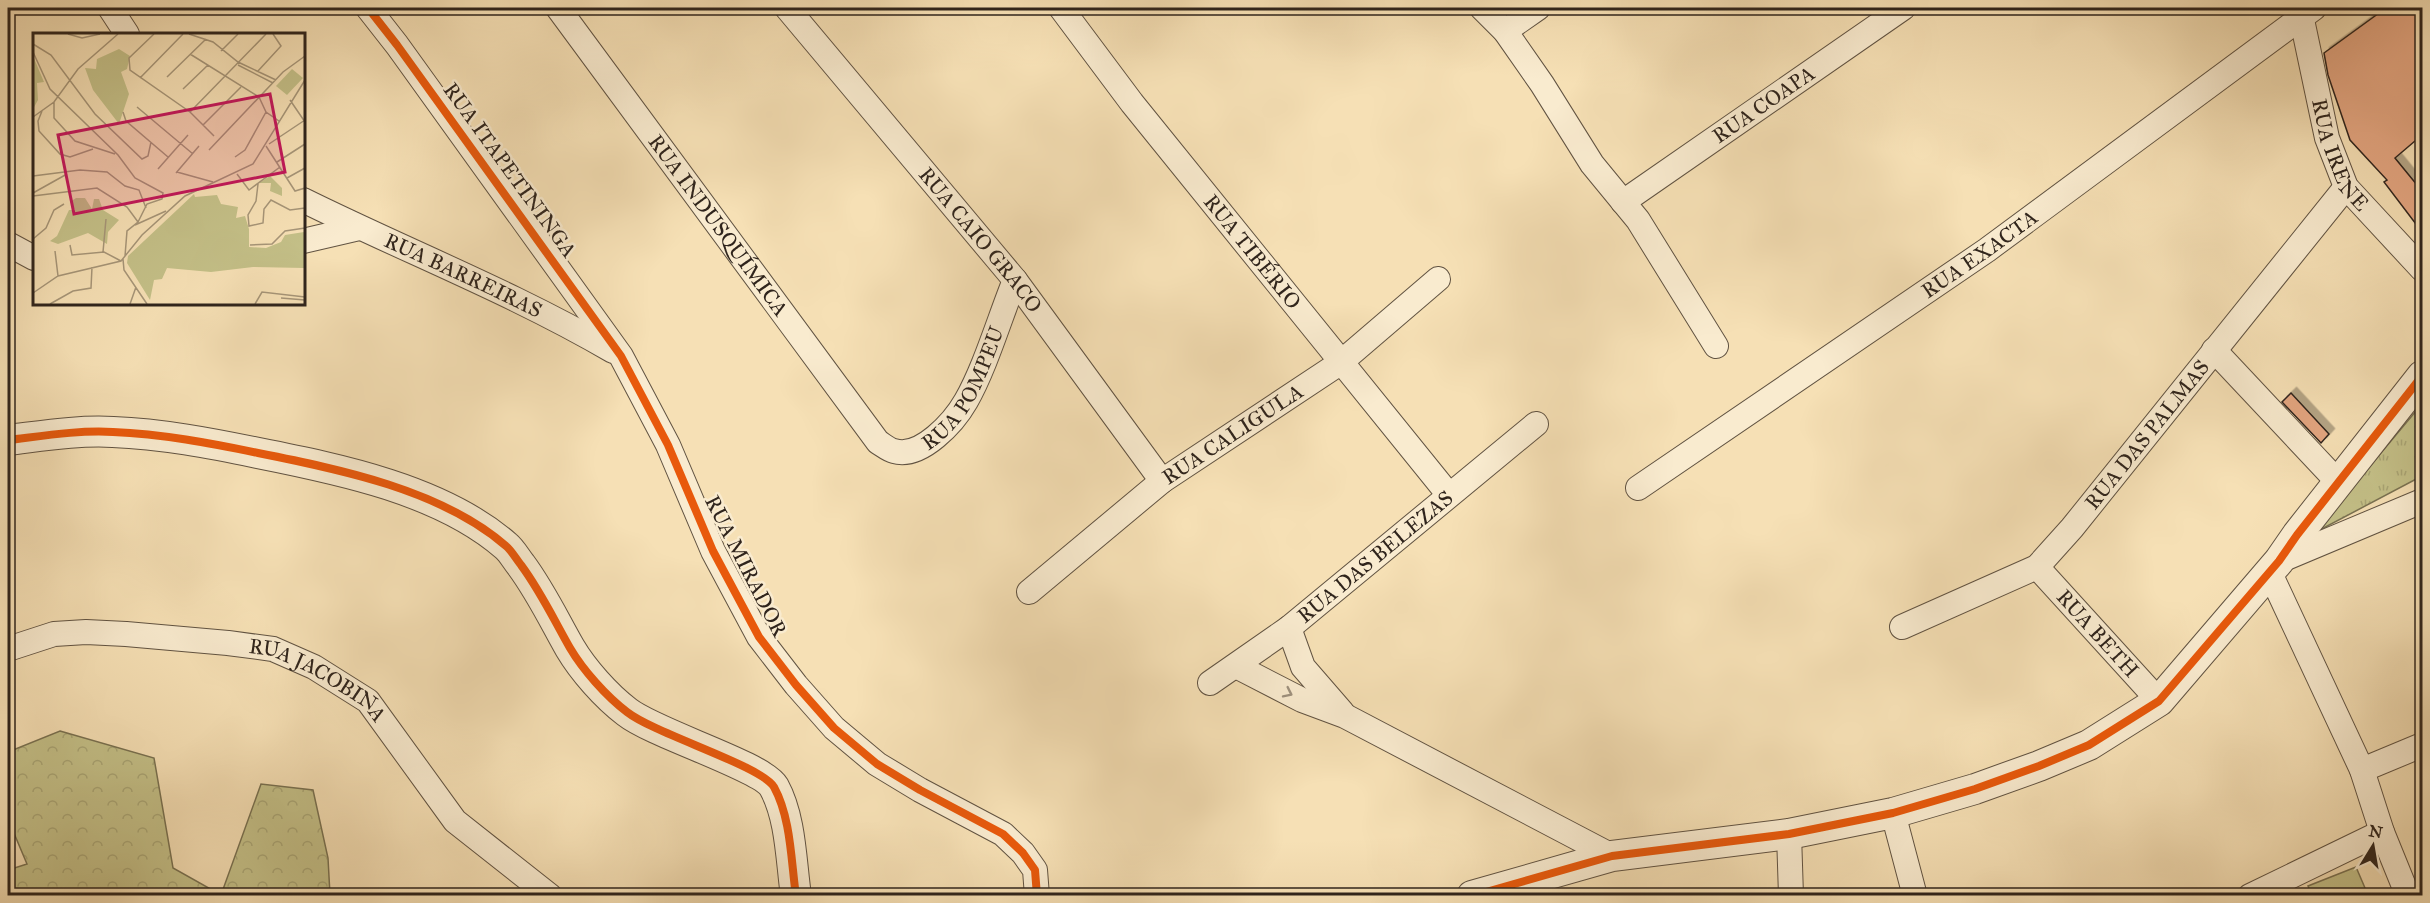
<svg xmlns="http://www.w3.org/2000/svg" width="2430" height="903" viewBox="0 0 2430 903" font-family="'IM FELL Great Primer',serif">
<defs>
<pattern id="forest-crowns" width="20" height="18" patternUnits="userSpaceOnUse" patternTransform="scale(1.5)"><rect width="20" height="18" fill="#c4c088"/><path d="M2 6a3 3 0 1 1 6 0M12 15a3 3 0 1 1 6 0" fill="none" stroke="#a9a575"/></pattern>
<pattern id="park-tufts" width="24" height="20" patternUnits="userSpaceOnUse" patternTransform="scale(1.5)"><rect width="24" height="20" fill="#c4c088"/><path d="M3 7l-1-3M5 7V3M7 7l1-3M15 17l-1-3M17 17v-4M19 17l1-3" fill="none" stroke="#a9a575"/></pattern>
<filter id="shadow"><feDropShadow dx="5.5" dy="-5.5" stdDeviation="0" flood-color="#0004"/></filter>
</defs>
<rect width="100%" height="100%" fill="#f6e0b5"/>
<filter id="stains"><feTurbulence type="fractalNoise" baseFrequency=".00333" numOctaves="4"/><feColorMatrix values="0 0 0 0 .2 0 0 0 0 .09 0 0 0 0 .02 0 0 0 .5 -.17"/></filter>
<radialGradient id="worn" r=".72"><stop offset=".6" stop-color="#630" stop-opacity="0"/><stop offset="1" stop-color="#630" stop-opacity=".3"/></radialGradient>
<path fill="url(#forest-crowns)" stroke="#7a7252" stroke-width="1.5" d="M60 731 154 758 173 868 221 895 261 784 313 790 328 858 330 895H8V870L27 864 8 819V752Z"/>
<path fill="url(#park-tufts)" stroke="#7a7252" stroke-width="1.5" d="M2421 405 2422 476 2314 533Z"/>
<path fill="#c4c088" stroke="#7a7252" stroke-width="1.5" d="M2356 867 2368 895H2312L2308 886Z"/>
<path fill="#e3a580" stroke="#2f241c" stroke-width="1.5" filter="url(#shadow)" d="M2386 8H2422V135L2395 158 2422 191V232L2384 182 2387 180 2350 140 2328 75 2324 53Z
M2291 393 2329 434 2321 443 2282 402Z"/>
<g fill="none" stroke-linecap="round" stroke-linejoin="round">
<g stroke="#615342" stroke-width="26">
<g id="minor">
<path d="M110 8 127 34"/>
<path d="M368 8 397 45 621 356 668 445 713 551 759 637 796 685 834 728 877 764 920 790 1003 834 1023 853 1035 870 1037 896"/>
<path id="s1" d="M558 8 878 442C883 445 889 450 894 451 921 459 954 422 966 401 985 368 1000 317 1015 280"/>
<path id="s2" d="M787 8 1015 280 1162 481"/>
<path id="s3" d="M1061 8 1132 103 1449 495"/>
<path d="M1482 8 1505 31 1542 84 1592 164 1638 220 1716 346"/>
<path id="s4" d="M2301 15 2327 138 2346 187 2422 269"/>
<path d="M1505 31 1538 8"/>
<path id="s5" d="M303 200C406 251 514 293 613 351"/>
<path id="s6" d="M1623 202 1903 8"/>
<path d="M303 241 359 228"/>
<path d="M8 244 34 258"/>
<path d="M2214 350 2338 482"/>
<path id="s7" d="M1638 488 1987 250 2314 8"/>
<path d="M2279 561 2422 501"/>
<path id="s8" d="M2037 567 2159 701"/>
<path d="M2269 571 2362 770 2382 832 2408 896"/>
<path id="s9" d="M1029 592 1162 481 1340 363 1438 279"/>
<path id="s10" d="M1902 627 2037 567 2072 528 2346 187"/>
<path d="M1289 628 1303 667 1342 712"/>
<path id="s11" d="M8 649 54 634 86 632 126 634 228 643 273 649 314 667 368 701 455 821 550 896"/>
<path d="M1236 666 1302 700 1345 716 1612 856"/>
<path id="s12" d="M1210 683 1289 628 1536 424"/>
<path d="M2362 770 2422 745"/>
<path d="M1893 813 1915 896"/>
<path d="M1789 834 1791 896"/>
<path d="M2250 896 2382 832"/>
</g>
</g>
<g stroke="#615342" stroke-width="32">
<path id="tertiary" d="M8 440C42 436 78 430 113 432 162 434 210 443 258 453 339 469 442 490 506 546 512 551 516 559 521 565 541 592 554 620 570 648 583 670 606 696 627 712 655 734 762 766 774 787 791 818 791 861 796 896
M1472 896 1612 856 1789 834 1893 813 1975 789 2039 766 2089 745 2159 701 2279 561 2297 535 2422 376"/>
</g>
<use href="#minor" stroke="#f9ebcf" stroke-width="24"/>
<use href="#tertiary" stroke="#f9ebcf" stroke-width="30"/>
<g stroke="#f9ebcf" stroke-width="11">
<path id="cycleway" d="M368 8 397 45 621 356 668 445 713 551 759 637 796 685 834 728 877 764 920 790 1003 834 1023 853 1035 870 1037 896
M8 440C42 436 78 430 113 432 162 434 210 443 258 453 339 469 442 490 506 546 512 551 516 559 521 565 541 592 554 620 570 648 583 670 606 696 627 712 655 734 762 766 774 787 791 818 791 861 796 896
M1472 896 1612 856 1789 834 1893 813 1975 789 2039 766 2089 745 2159 701 2279 561 2297 535 2422 376"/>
</g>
<use href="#cycleway" stroke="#e8590c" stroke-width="8"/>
</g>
<defs><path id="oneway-chevron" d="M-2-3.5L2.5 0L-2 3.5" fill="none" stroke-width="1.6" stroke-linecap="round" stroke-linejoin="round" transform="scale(1.5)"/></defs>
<use stroke="#9e917e" href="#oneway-chevron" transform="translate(1288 693) rotate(26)"/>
<g text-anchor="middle" stroke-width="5" stroke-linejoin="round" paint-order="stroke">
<g font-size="21" fill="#2f241c" stroke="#f9ebcf">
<text dy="7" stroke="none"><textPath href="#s6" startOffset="171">RUA COAPA</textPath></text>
<text dy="7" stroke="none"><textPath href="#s4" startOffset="146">RUA IRENE</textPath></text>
<text transform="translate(510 170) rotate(54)" y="7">RUA ITAPETININGA</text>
<text dy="7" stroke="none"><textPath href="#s1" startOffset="270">RUA INDUSQUÍMICA</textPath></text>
<text dy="7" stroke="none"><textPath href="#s2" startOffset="302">RUA CAIO GRACO</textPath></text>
<text dy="7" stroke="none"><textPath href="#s3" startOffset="310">RUA TIBÉRIO</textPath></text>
<text dy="7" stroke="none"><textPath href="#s7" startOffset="414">RUA EXACTA</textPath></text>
<text dy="7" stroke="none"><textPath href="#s5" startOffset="177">RUA BARREIRAS</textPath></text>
<text dy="7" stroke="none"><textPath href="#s1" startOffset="660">RUA POMPEU</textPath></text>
<text dy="7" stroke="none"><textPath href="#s9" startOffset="258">RUA CALIGULA</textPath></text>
<text dy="7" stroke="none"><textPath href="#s10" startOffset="320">RUA DAS PALMAS</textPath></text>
<text dy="7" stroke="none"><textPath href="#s12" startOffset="208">RUA DAS BELEZAS</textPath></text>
<text transform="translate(746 566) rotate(63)" y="7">RUA MIRADOR</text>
<text dy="7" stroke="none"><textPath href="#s8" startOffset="90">RUA BETH</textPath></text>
<text dy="7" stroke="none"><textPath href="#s11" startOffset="322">RUA JACOBINA</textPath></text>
</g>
</g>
<g transform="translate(33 33)">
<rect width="272" height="272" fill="#f6e0b5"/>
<path d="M86 16 97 23 94 36 88 39 96 61 86 91 60 57 52 35 63 36 64 26ZM0 23 11 49 4 50 5 67 0 76ZM237 143 249 155V163L237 158 238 150H226ZM43 165H52L59 176 61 166H66L70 177 86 187 75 199 74 211 55 200 25 211 17 208 24 203 36 177H42L37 169Z" fill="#c4c088"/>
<path d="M161 161 162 164 184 162 188 171 205 174 203 185 212 183 216 196V214L233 215 248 209 252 202 271 199V235L220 234 178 239 134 235 129 246 121 247 117 267 94 230 95 223Z" fill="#c4c088"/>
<path d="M259 36 270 45 254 62 243 53Z" fill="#c4c088"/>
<path fill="none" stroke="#a69578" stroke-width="1.5" d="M35 1 49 5 67 1M121 1 96 25 97 37 157 79 181 103M156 1 180 9 205 29 243 47M0 11 18 22 62 81 109 126 115 123 118 109M188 18 205 1M0 19 17 56 85 122 102 145 130 160 129 166 114 171 105 189 94 198 92 223M157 21 226 64M205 32 240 50M225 38 248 13 240 1M134 44 173 6M107 45 150 1M150 56 175 32M226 64 233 79 246 88M257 67 272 89M21 69V85L42 108 82 121M104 74 160 121M9 78 5 88 6 98 27 121 37 124 60 116M90 79 93 88 135 124M157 79 233 1M0 84 21 69 45 36 85 1M170 92 208 54M236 111 272 87M233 113 262 158 272 155M176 117 250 39 272 23M202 124 212 117 233 79M244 129 272 111M125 136 155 102M144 139 180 149M143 140 166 113M204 141 216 157 247 134M0 143 47 137 74 139 92 153 106 157 113 175M254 145 272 135M225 151 223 168 215 182 216 193 230 190 231 176 238 167 257 177 272 175M0 160 34 141M0 163 64 155 94 174 105 189M102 192 133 178M0 206 13 195 21 177 31 171M37 212 39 222 71 219 88 228M217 212 239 211 252 198 272 195M22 218 25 243M70 219 73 186M90 226 91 237 114 271M0 260 25 243 88 228 109 202 152 163 220 131 272 47M248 265 272 267M17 271 40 258 58 255 59 234M97 271 103 254M222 271 229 259 272 264"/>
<path fill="#c2185b" fill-opacity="0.15" stroke="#c2185b" stroke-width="3" d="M237 61 252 139 41 181 25 102Z"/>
<rect width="272" height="272" fill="none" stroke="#2f241c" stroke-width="3"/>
</g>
<rect width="2430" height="903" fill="none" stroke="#f6e0b5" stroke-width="30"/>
<rect x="9" y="9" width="2412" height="885" fill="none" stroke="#2f241c" stroke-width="3"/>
<rect x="15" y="15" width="2400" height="873" fill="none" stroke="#2f241c" stroke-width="1.5"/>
<g transform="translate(2373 846) rotate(11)" stroke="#f9ebcf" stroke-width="4.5" paint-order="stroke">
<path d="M0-4.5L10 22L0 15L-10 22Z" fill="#2f241c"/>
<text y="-9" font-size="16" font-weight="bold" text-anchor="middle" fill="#2f241c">N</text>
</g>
<rect width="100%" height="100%" filter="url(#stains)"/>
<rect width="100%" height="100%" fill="url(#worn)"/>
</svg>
